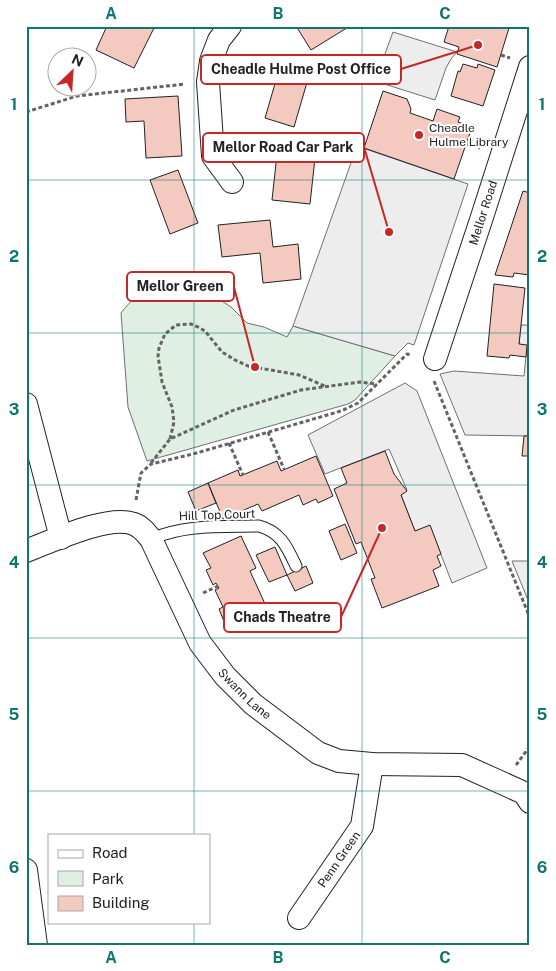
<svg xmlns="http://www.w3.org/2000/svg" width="556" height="971" viewBox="0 0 556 971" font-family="'Public Sans',sans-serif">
<rect width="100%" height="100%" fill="#fff"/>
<path fill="#e0efe3" stroke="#6f6f6f" d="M181 286 195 288 208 292 231 307 247 323 264 327 287 337 293 326 395 356 355 400 348 404 147 461 128 407 121 313C139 289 153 288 181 286Z"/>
<path fill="#ededed" stroke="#6f6f6f" d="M393 32 457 52 451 59 446 68 435 100 375 81Z
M357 146 468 184 414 345 408 343 395 356 293 326Z
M521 325H530V436L465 435 440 374 454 371 524 376 527 346 519 344Z
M405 383 417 391 487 568 452 583 430 526 415 531 401 495 407 490 389 449 325 474 308 435Z
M512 561H530V605Z"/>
<path fill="#f3c9c0" stroke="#222" d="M107 26H155L134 68 96 50Z
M296 26H350L311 50Z
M449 26H505L509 28 497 67 457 54 459 47 444 42Z
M281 63 310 72 294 127 265 118Z
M463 64 477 68 478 64 495 70 483 106 451 96 458 71 460 72Z
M383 91 407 99 411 109 410 113 433 121 437 109 460 117 458 122 472 127 454 179 364 148Z
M178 96 182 156 146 158 144 121 126 122 125 99Z
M278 145 316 149 310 204 272 200Z
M178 170 198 223 170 234 150 180Z
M523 191 530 193V275L514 273 513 277 495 275Z
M270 220 273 247 298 244 301 279 263 283 260 253 222 257 218 225Z
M494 284 525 288 519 344 527 345 526 357 510 355 509 358 487 356Z
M524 436H530V456H522Z
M385 451 394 474 407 491 401 495 415 531 430 525 441 554 437 556 441 566 433 570 439 586 382 608 371 579 375 578 361 542 356 544 334 489 347 483 341 468Z
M316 456 333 496 318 503 316 499 303 505 299 495 262 511 258 504 223 519 208 483 238 470 240 476 277 461 281 471Z
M208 483 216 503 196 511 188 492Z
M345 524 357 553 341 560 329 531Z
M241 536 256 568 250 571 266 606 225 624 219 609 223 607 215 590 219 588 216 583 213 585 206 570 211 568 203 553Z
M275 547 287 575 269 582 256 555Z
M306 566 313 583 295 591 287 575Z"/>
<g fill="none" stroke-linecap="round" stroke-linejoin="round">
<g stroke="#222" stroke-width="13">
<path id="service" d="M151 539C186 524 222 527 259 526 281 532 287 547 296 566"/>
</g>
<g stroke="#222" stroke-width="24">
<g id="minor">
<path d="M230 26 219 40 211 61 208 82 213 156 232 182"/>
<path id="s1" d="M435 359 482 217 530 67"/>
<path d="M26 404 61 538"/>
<path id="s2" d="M26 551C52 541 109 514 134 524 142 527 146 533 151 539L200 643 225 676 253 704 318 753 339 761 372 764 462 765 524 793 530 802"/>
<path d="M26 870 36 945"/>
<path id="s3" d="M299 918 362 826 372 764"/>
</g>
</g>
<path stroke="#646464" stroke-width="3" stroke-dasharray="4 2.5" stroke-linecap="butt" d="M501 55 510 58
M26 112 77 96 185 84
M466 144 480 148
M434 381 530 618
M268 432 284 469
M170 439 174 422 172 407 162 382 158 356 159 348 165 334 176 325 191 324 198 327 205 331 222 352 235 360 248 366 299 375 327 387
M229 443 243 475
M151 463 170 439 234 410 301 390 360 382 377 384
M136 500 141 473 151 464 193 454 341 411 358 403 407 354 412 355
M203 593 218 586
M516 765 530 746"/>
<use href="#service" stroke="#fff" stroke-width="11"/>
<use href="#minor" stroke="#fff" stroke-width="22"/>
</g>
<path fill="none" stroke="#0f766e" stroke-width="1" stroke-opacity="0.55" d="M194 26V835M362 26V945M26 180H530M26 333H530M26 485H530M26 638H530M26 791H530M194 922V945"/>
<circle fill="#c62828" stroke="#fff" stroke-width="2" cx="419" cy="135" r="5"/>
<g text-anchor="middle" stroke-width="4" stroke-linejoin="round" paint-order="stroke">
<g font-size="12" fill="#222" stroke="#fff" text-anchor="start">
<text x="429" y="132">Cheadle<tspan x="429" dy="14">Hulme Library</tspan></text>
</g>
<g font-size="12" fill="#222" stroke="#fff">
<text dy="4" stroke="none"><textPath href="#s1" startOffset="154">Mellor Road</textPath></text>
<text transform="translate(217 515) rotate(-2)" y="4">Hill Top Court</text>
<text dy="4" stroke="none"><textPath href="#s2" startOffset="319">Swann Lane</textPath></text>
<text dy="4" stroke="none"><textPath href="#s3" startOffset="71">Penn Green</textPath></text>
</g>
</g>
<path fill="none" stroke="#c62828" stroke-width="2" d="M478 45L401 69M389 232L364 147M255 367L234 287M382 528L341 617"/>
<g fill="#c62828" stroke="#fff" stroke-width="2">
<circle cx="478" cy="45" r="5"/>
<circle cx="389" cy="232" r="5"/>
<circle cx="255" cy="367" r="5"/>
<circle cx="382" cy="528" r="5"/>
</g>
<g fill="#fff" stroke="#c62828" stroke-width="2">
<rect x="201" y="55" width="200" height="29" rx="5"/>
<rect x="203" y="133" width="161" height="29" rx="5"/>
<rect x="127" y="272" width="107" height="29" rx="5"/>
<rect x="224" y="603" width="117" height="29" rx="5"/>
</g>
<g font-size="14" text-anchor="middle" font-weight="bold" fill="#222">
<text x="301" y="74">Cheadle Hulme Post Office</text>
<text x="283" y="152">Mellor Road Car Park</text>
<text x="180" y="291">Mellor Green</text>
<text x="282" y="622">Chads Theatre</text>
</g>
<rect width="556" height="971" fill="none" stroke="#ffffff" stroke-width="55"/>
<rect x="48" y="834" width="162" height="90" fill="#ffffff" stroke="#a7a7a7"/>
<rect x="58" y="850" width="25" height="8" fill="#ffffff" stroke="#a7a7a7"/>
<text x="92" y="858" font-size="15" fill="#222222">Road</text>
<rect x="58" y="871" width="25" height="15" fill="#e0efe3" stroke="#a7a7a7"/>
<text x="92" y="884" font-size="15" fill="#222222">Park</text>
<rect x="58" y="896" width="25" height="15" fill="#f3c9c0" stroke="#a7a7a7"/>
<text x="92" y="908" font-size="15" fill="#222222">Building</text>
<g transform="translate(72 72) rotate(25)"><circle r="24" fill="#ffffff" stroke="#a7a7a7"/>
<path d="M0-4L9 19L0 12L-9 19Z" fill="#c62828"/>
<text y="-8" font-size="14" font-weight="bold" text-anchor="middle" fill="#222222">N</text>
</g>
<rect x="28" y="28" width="500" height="916" fill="none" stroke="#0f766e" stroke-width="2"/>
<g font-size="16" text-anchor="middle" font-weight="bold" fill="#0f766e">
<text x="111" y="19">A</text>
<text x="278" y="19">B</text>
<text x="445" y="19">C</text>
<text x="14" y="110">1</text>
<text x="542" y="110">1</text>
<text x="14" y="262">2</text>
<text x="542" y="262">2</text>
<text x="14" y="415">3</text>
<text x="542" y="415">3</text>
<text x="14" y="568">4</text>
<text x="542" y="568">4</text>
<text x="14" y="720">5</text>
<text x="542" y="720">5</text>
<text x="14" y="873">6</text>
<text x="542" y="873">6</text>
<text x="111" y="963">A</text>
<text x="278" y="963">B</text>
<text x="445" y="963">C</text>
</g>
</svg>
